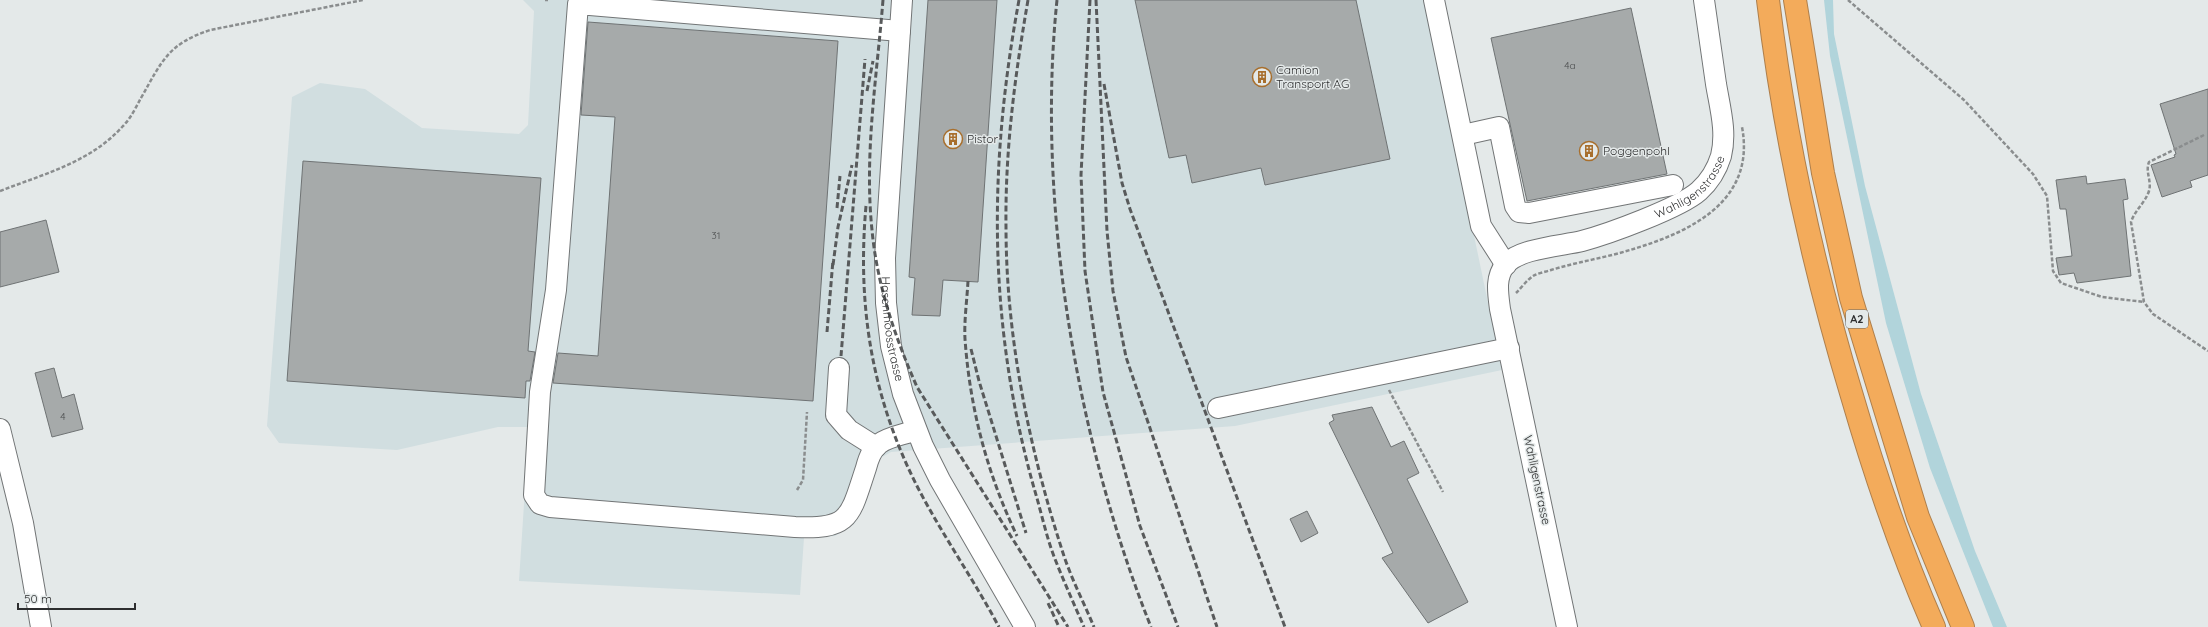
<svg xmlns="http://www.w3.org/2000/svg" width="2208" height="627" viewBox="0 0 2208 627" font-family="Quicksand,sans-serif">
<rect width="100%" height="100%" fill="#e4e9e9"/>
<path fill="#d1dee0" d="M523 0H1425L1502 370 1235 426 891 452 877 460 864 507 854 524 835 536 804 538 800 595 519 581 529 427H498L397 450 279 443 267 426 292 97 320 83 365 89 422 128 519 134 528 125 534 11Z"/>
<path fill="#b1d4db" d="M1824 0H1833L1834 34 1865 186 1921 394 1975 551 2007 627H1993L1930 468 1886 323 1830 56Z"/>
<path fill="#a6aaaa" stroke="#6f7374" d="M928 0H997L978 282 943 280 940 316 912 315 915 278 909 277Z
M1135 0H1356L1390 159 1265 185 1261 168 1192 183 1186 155 1169 158Z
M1631 8 1667 174 1527 201 1491 38Z
M588 22 838 41 813 401 553 383 558 353 598 356 615 117 581 115Z
M2208 89V175L2190 181 2192 187 2162 197 2151 165 2175 157 2174 155 2176 154 2160 104Z
M303 161 541 178 528 351 535 352 530 381H526L525 398 287 381Z
M2086 176 2087 184 2125 179 2128 199 2123 200 2131 276 2077 283 2074 273 2059 275 2056 258 2072 256 2066 209H2060L2056 180Z
M46 220 59 272 0 287V232Z
M54 368 62 398 74 394 83 429 52 437 35 373Z
M1372 407 1391 447 1404 441 1419 473 1407 479 1468 602 1428 623 1382 558 1393 553 1329 423 1334 420 1332 415Z
M1307 511 1318 533 1301 542 1290 519Z"/>
<g fill="none" stroke-linecap="round" stroke-linejoin="round">
<g stroke="#727576" stroke-width="22">
<g id="minor">
<path id="s1" d="M902 0 885 258 886 303 891 346 903 394 923 446 940 480 1025 627"/>
<path d="M1434 0 1481 226 1506 265"/>
<path d="M900 31 578 4 556 290 540 392 534 495 540 504 550 507 795 527C851 530 850 516 866 468 868 460 872 449 879 444 889 436 904 435 916 430"/>
<path d="M1463 135 1499 127 1515 206 1519 212 1529 213 1673 185"/>
<path d="M839 368 836 415 849 430 876 447"/>
<path d="M1218 408 1509 348"/>
<path d="M0 429 23 523 41 627"/>
<path id="s2" d="M1567 627 1500 309C1498 293 1495 278 1505 265 1519 248 1562 246 1582 241 1608 234 1680 208 1699 191 1709 182 1717 169 1721 156 1727 132 1720 108 1716 84 1712 56 1708 28 1704 0"/>
</g>
</g>
<g stroke="#ae7f4c" stroke-width="24">
<path id="highway" d="M1768 0C1784 134 1813 267 1852 396 1875 475 1901 552 1934 627
M1795 0 1823 173 1851 298 1918 517 1963 627"/>
</g>
<path stroke="#8a8d8e" stroke-width="2.5" stroke-dasharray="4 2" stroke-linecap="butt" d="M545 0H548
M1848 0 1964 100 2033 174 2047 196 2053 271 2061 283 2102 297 2144 302
M2204 135 2149 162C2145 172 2152 181 2149 191 2145 203 2135 210 2131 222L2144 302 2153 314 2208 351
M0 191C44 174 91 162 123 126 131 118 136 107 141 98 162 61 168 44 210 30L363 0
M1516 293C1521 288 1527 280 1533 276 1538 273 1545 272 1551 270 1577 262 1604 258 1630 250 1691 232 1756 201 1742 127
M1389 390 1443 492
M797 490 803 480 807 412"/>
<use href="#minor" stroke="#fff" stroke-width="20"/>
<use href="#highway" stroke="#f3ab5b" stroke-width="22"/>
<path stroke="#585a5b" stroke-width="3" stroke-dasharray="6 3" stroke-linecap="butt" d="M883 0C877 76 864 154 872 230 877 285 895 337 917 387L1068 627
M1019 0C988 167 988 324 1034 488 1041 511 1046 536 1055 559 1064 582 1074 604 1084 627
M1028 0C1015 75 1005 150 1006 227 1006 337 1029 448 1063 553 1071 578 1084 603 1094 627
M1057 0C1036 201 1076 440 1151 627
M1090 0 1081 175 1085 271 1103 392 1140 526 1178 627
M1096 0 1107 231 1113 291 1126 357 1217 627
M1104 84 1122 183 1130 209 1285 627
M867 91 873 61
M866 206C857 307 872 398 918 488 943 536 974 580 999 627
M837 208 840 176
M833 265 838 227 852 165
M968 281C967 300 964 321 965 339 970 409 987 473 1017 536
M827 332 833 260
M971 349 979 381 1026 533
M841 356 865 59
M1048 603 1059 627"/>
</g>
<defs>
<g id="building-ring" transform="scale(1)"><circle r="9.5" fill="#e4e9e9" stroke="#a86f2d" stroke-width="1.5"/><path d="M-4-6H4V6H1V3H-1V6H-4ZM-2.5-4.3h1.7v1.8h-1.7ZM.8-4.3h1.7v1.8H.8ZM-2.5-1h1.7V.8h-1.7ZM.8-1h1.7V.8H.8Z" fill="#a86f2d"/></g>
</defs>
<g fill-rule="evenodd">
<use href="#building-ring" x="1262" y="77"/>
<use href="#building-ring" x="953" y="139"/>
<use href="#building-ring" x="1589" y="151"/>
</g>
<g text-anchor="middle" stroke-width="3" stroke-linejoin="round" paint-order="stroke">
<g font-size="10" fill="#4b4d4e">
<text x="1570" y="69">4a</text>
<text x="716" y="239">31</text>
<text x="63" y="420">4</text>
</g>
<rect fill="#e4e9e9" stroke="#646667" stroke-width="1" x="1846" y="310" width="22" height="18" rx="3"/>
<g font-size="11" font-weight="bold" fill="#2d2e2f">
<text x="1857" y="323">A2</text>
</g>
<g font-size="12" fill="#2d2e2f" stroke="#e4e9e9" text-anchor="start">
<text x="1276" y="74">Camion<tspan x="1276" dy="14">Transport AG</tspan></text>
<text x="967" y="143">Pistor</text>
<text x="1603" y="155">Poggenpohl</text>
</g>
<g font-size="12" fill="#2d2e2f" stroke="#e4e9e9">
<text dy="4" stroke="none"><textPath href="#s2" startOffset="576">Wahligenstrasse</textPath></text>
<text dy="4" stroke="none"><textPath href="#s1" startOffset="330">Hasenmoosstrasse</textPath></text>
<text transform="translate(1537 480) rotate(78)" y="4">Wahligenstrasse</text>
</g>
</g>
<path d="M18 603v6h117v-6" fill="none" stroke="#2d2e2f" stroke-width="2"/>
<text x="24" y="603" font-size="12" fill="#2d2e2f" stroke="#e4e9e9" stroke-width="3" paint-order="stroke">50 m</text>
</svg>
